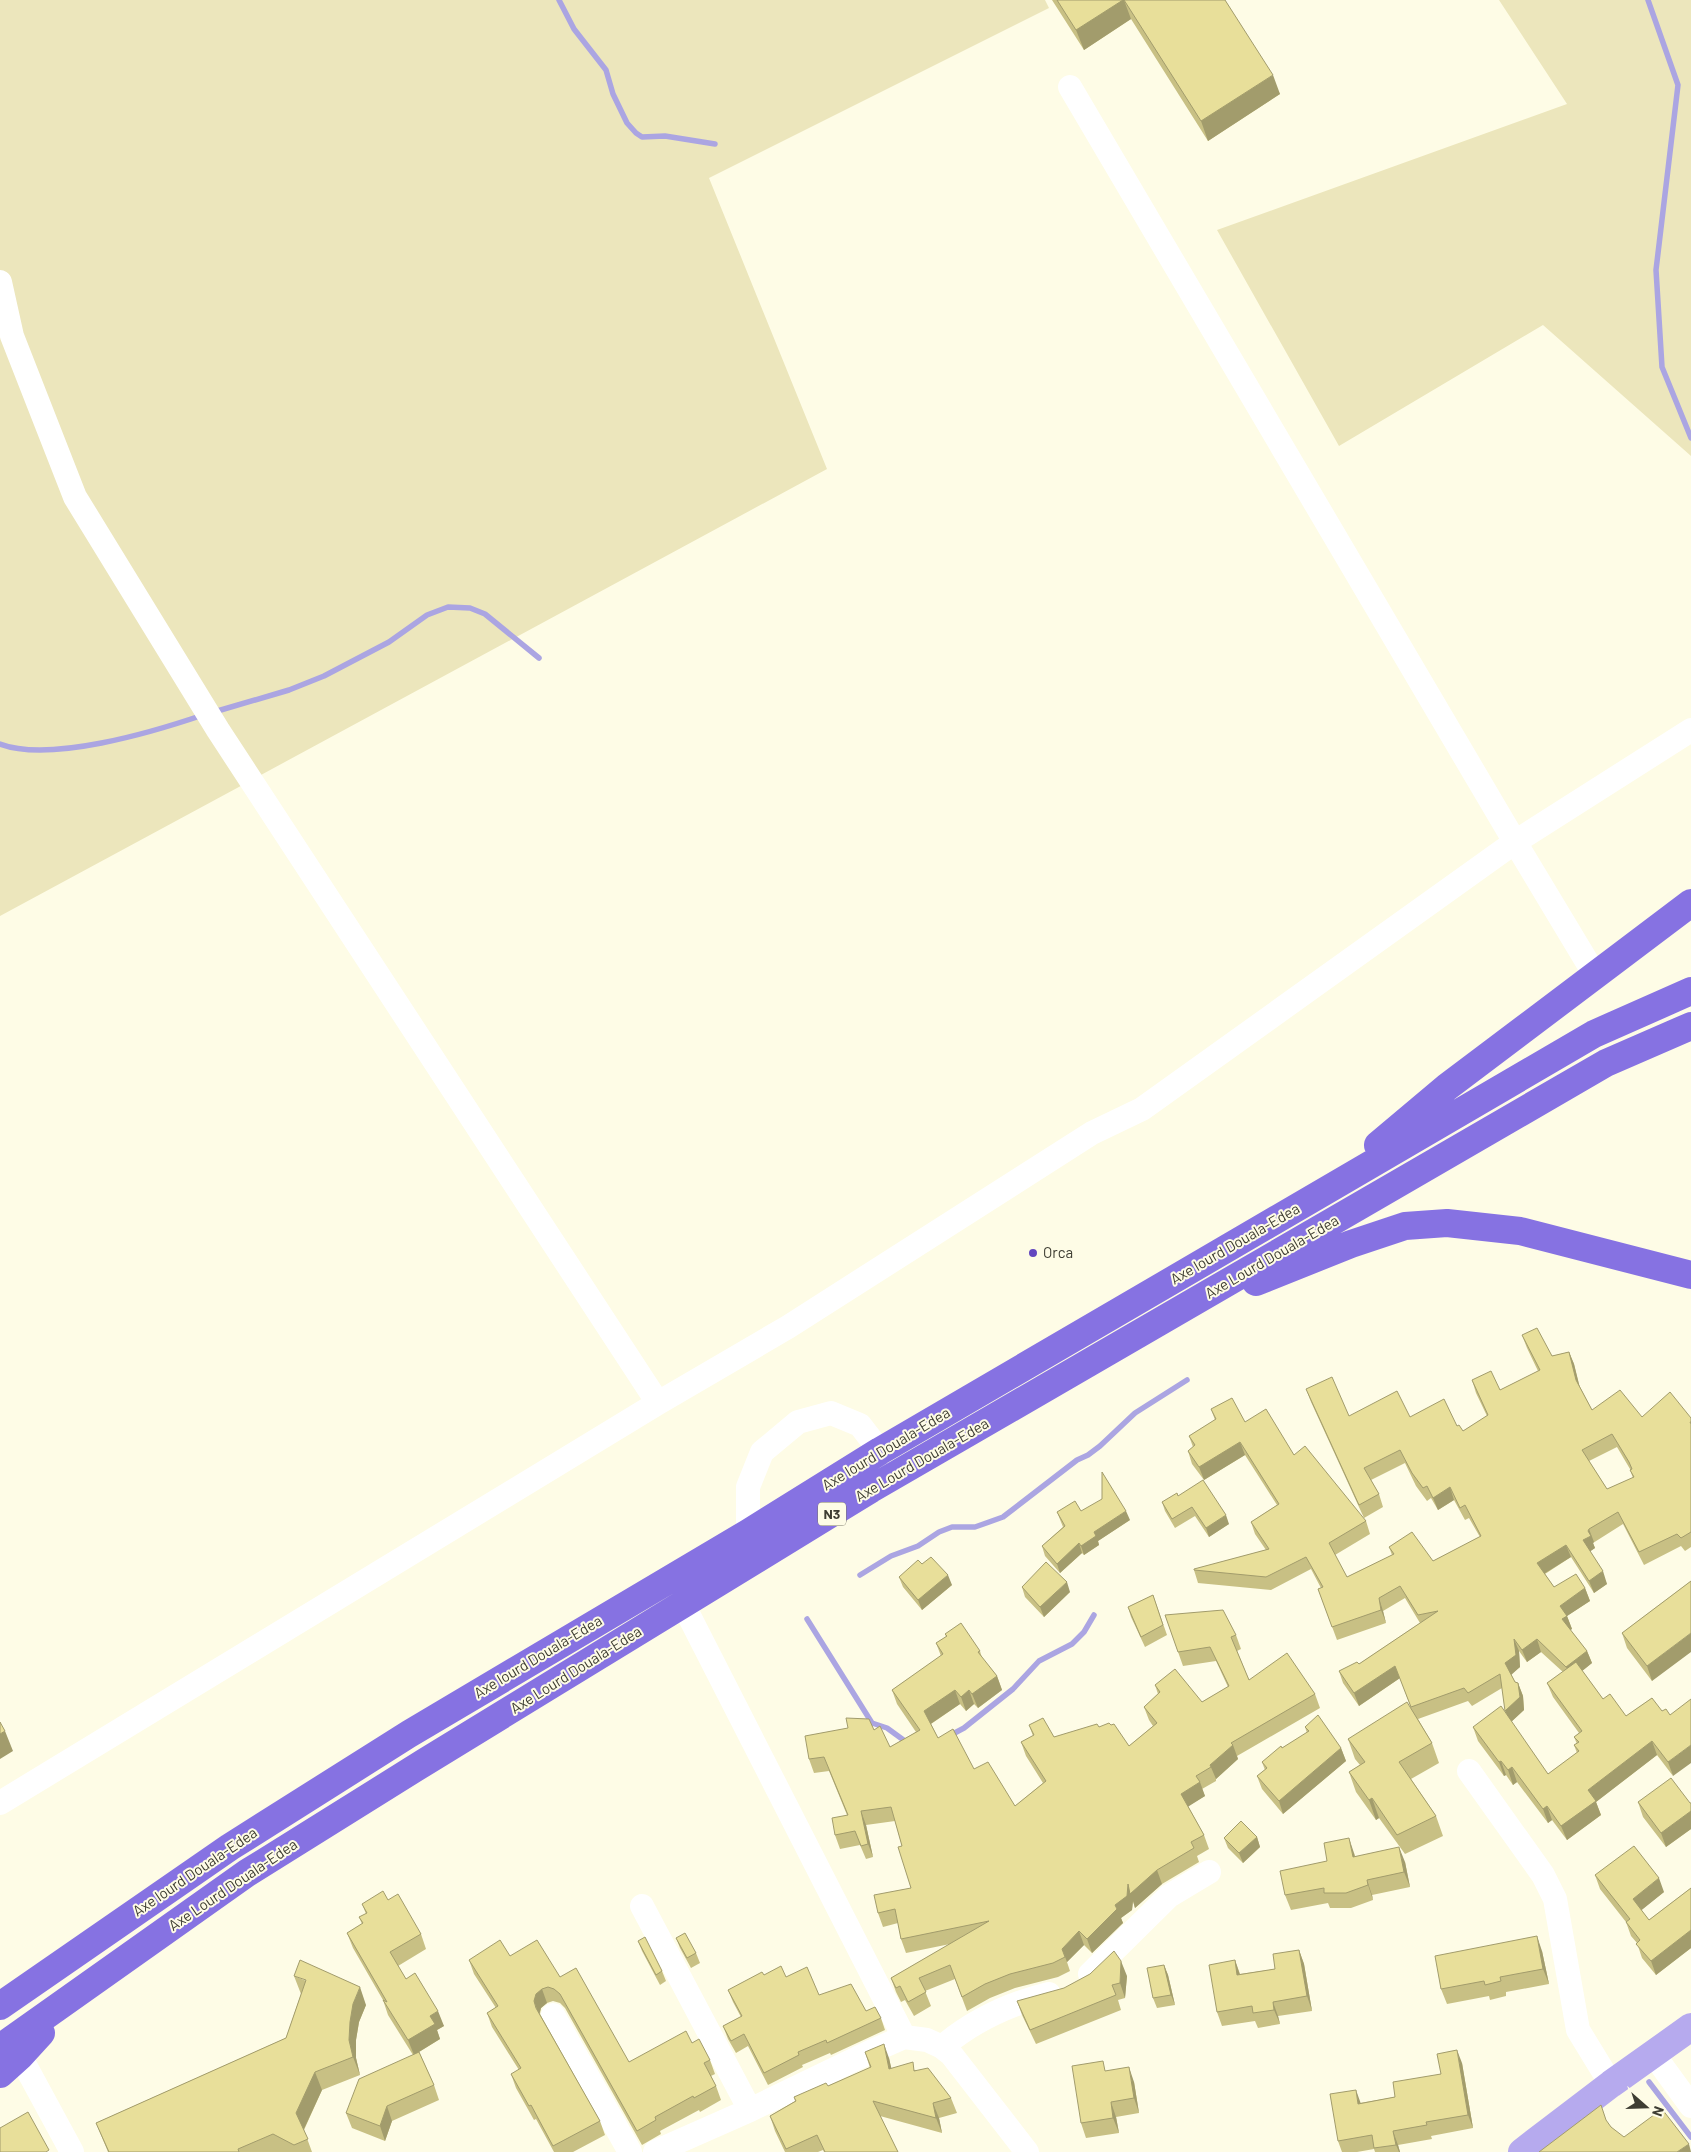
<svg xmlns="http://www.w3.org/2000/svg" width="1691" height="2152" viewBox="0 0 1691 2152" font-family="Barlow,sans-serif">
<rect width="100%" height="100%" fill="#fefce6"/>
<path fill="#ece6bc" d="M0 0H1045L1049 8 709 178 827 469 0 916Z
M1499 0H1691V456L1543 325 1339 446 1217 230 1567 104Z"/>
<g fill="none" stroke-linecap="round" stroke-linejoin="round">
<path stroke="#aba5e2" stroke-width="5.5" d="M559 0 574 29 606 70 613 94 627 123 636 133 642 137 665 136 715 144
M1648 0 1678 85 1656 270 1662 367 1691 438
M214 712 289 690 324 676 389 642 427 615 448 607 470 608 485 614 539 658
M0 744C50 763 153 732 203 715
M860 1575 891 1556 918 1546 939 1532 952 1527H975L1003 1517 1077 1460 1088 1455 1100 1446 1135 1413 1187 1380
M807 1619 872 1723 887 1728 909 1744
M949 1736 964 1728 1013 1689 1039 1661 1072 1644 1084 1632 1094 1615
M1649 2082 1691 2137"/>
<path stroke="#fff" stroke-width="24" d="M1070 87 1515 842 1595 975
M0 282 12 336 75 497 218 730 658 1403
M748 1533V1487L762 1452 798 1422 831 1413 860 1425 880 1451
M683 1604 904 2037
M1469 1771 1543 1875 1555 1899 1578 2030 1611 2084
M0 1803 658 1403 788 1327 1092 1133 1142 1109 1515 842 1691 730
M642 1906 750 2110
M1090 1974 1169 1896 1209 1872
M553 2015 630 2152
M942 2047C974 2020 1008 2004 1049 1994
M1654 2055 1691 2106
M20 2056 72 2152
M655 2152 750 2110 870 2052 904 2037 927 2040 942 2047 951 2054 1027 2152"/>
<path stroke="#b6aaee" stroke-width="28" d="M1522 2152 1611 2084 1691 2027"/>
<path stroke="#8672e2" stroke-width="28" d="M1378 1145 1447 1087 1691 903
M1256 1282 1351 1244 1405 1226 1447 1223 1520 1231 1691 1275
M0 2006 230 1847 409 1734 748 1533 880 1451 1594 1034 1691 991
M0 2048 247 1873 425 1762 871 1489 1606 1063 1691 1026
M0 2074 20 2056 41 2033"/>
</g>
<path fill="#c8c084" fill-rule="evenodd" d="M1052 0H1225L1280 94 1208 141 1131 19 1084 50Z
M1522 1335 1552 1356 1569 1352 1574 1364 1579 1385 1592 1410 1642 1417 1691 1418V1547L1685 1551 1681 1546 1644 1565 1623 1524 1593 1543 1595 1548 1590 1551 1607 1584 1594 1593 1571 1557 1545 1574 1554 1587 1585 1588 1590 1601 1567 1616 1572 1629 1570 1630 1587 1651 1592 1663 1582 1671 1603 1699 1626 1716 1652 1698 1673 1776 1657 1755 1596 1802 1601 1815 1567 1840 1552 1820 1548 1823 1517 1782 1513 1785 1506 1775 1504 1776 1478 1741 1473 1727 1507 1715 1502 1688 1472 1706 1468 1701 1418 1719 1432 1743 1439 1763 1411 1779 1436 1816 1443 1836 1405 1854 1379 1818 1376 1820 1356 1792 1349 1772 1360 1765 1355 1759 1348 1739 1411 1708 1400 1678 1359 1706 1343 1683 1339 1671 1359 1664 1420 1623 1405 1598 1383 1611 1386 1623 1337 1640 1318 1589 1321 1588 1311 1569 1271 1590 1198 1583 1194 1570 1266 1550 1255 1534 1251 1522 1277 1505 1245 1455 1204 1480 1192 1464 1188 1451 1193 1447 1189 1436 1215 1420 1211 1409 1245 1422 1294 1455 1366 1521 1370 1534 1335 1555 1347 1577 1392 1555 1389 1547 1433 1561 1480 1537 1469 1518 1465 1520 1454 1500 1438 1510 1431 1498 1427 1501 1416 1486 1405 1463 1371 1480 1379 1494 1383 1507 1364 1518 1311 1402 1306 1389 1349 1416 1410 1417 1457 1426 1463 1431 1487 1416 1476 1393 1472 1380 1500 1390 1538 1371 1527 1348ZM1617 1447 1630 1469V1470L1633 1478 1607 1489 1589 1461ZM1519 1651 1527 1662 1541 1652 1563 1672 1547 1683 1553 1697 1579 1733 1574 1737 1577 1744 1574 1745 1577 1753 1548 1774 1511 1722 1524 1710 1523 1696 1518 1683 1515 1682 1511 1674 1520 1667Z
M1178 1496 1229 1524 1209 1537 1195 1516 1175 1528 1165 1511 1162 1502Z
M1081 1511 1130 1520 1098 1541 1099 1545 1084 1555 1082 1553 1060 1573 1045 1556 1042 1546 1063 1527 1057 1512Z
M922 1564 952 1585 922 1610 903 1587 899 1577Z
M1691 1581 1652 1681 1627 1648 1622 1633Z
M1022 1587 1070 1592 1044 1617 1025 1597Z
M1153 1595 1167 1635 1145 1647 1131 1617 1128 1607Z
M1165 1615 1236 1635 1241 1649 1237 1651 1249 1680 1315 1694 1320 1708 1237 1756 1238 1759 1216 1779V1781L1202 1789 1205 1796 1188 1806 1204 1835 1209 1849 1197 1856 1199 1862 1162 1884 1135 1908 1133 1901 1132 1910 1121 1918 1123 1923 1092 1953 1084 1945 1067 1962 1070 1971 1058 1977 1015 1988 990 1998 967 2011 955 1979 925 1991 931 2006 914 2016 905 2000 901 2002 896 1992 891 1978 950 1944 906 1953 901 1939 898 1923 883 1927 878 1913 911 1888 902 1846 895 1821 866 1825 873 1857 866 1859 860 1845 840 1849 835 1835 847 1815 829 1771 814 1773 809 1759 874 1730 890 1747 916 1732 897 1704 892 1690 941 1656 936 1643 946 1637 945 1634 980 1651 982 1658 997 1676 1002 1690 978 1708 974 1704 966 1711 960 1704 931 1724 938 1738 1015 1806 1043 1783 1026 1756 1021 1742 1033 1736 1029 1725 1054 1737 1111 1725 1129 1746 1153 1726 1149 1720 1144 1707 1158 1694 1155 1685 1202 1702 1228 1687 1216 1661 1183 1666Z
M1305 1727 1341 1748 1346 1761 1283 1814 1262 1789 1257 1776 1265 1770 1262 1762 1282 1748 1307 1733Z
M1638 1802 1691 1803V1829L1666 1847 1643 1817Z
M1257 1837 1260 1847 1243 1863 1228 1848 1224 1838Z
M1354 1853 1355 1856 1405 1862 1410 1887 1372 1895 1373 1900 1351 1908H1330L1328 1903 1291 1910 1285 1895 1327 1861Z
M1595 1875 1664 1892 1641 1910 1649 1920 1691 1888V1948L1656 1975 1642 1958 1637 1943 1631 1936 1626 1922 1600 1889Z
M388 1900 421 1934 426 1949 398 1966 406 1979 444 2026 437 2030 440 2039 419 2052 434 2085 439 2100 392 2121 385 2141 352 2128 346 2113 413 2055 388 2015 383 2000 353 1948 347 1933 362 1924 359 1917 366 1914 362 1904Z
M676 1938 696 1953 700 1963 691 1968 680 1948Z
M638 1941 662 1971 666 1981 660 1985 642 1951Z
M1299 1950 1304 1964 1312 2011 1278 2016 1280 2024 1258 2028 1255 2021 1222 2026 1217 2012 1235 1960 1240 1974 1275 1969Z
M1542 1951 1549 1984 1506 1992V1996L1490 2000 1489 1996 1447 2004 1441 1989Z
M510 1956 560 1977 629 2062 692 2043 710 2060 715 2074 711 2076 716 2086 721 2100 700 2112 699 2110 660 2131 661 2134 642 2145 565 2008 560 2003 553 2001 547 2003 541 2008 540 2014 600 2121 605 2135 573 2152H554L536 2119 534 2120 516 2088 511 2074 519 2070 492 2027 487 2013 496 2008 474 1974 469 1960Z
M1164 1965 1168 1975 1175 2005 1157 2008 1153 1998Z
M764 1975 786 1977 819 1995 866 2011 881 2018 885 2030 831 2055 830 2053 802 2065 803 2067 768 2085 748 2046 736 2053 728 2039 723 2026 741 2017 733 2002 728 1990Z
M294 1976 366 2005 359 2022 356 2040V2058L360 2075 322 2090 304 2130 312 2152H108L96 2123 286 2038 301 1994Z
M1127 1976 1125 1998 1118 2000 1121 2010 1036 2044 1022 2015 1017 2001Z
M865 2052 889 2058 891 2068 916 2070 951 2098 957 2113 939 2118 942 2133 880 2116 898 2152H824L823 2150 818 2152H785L775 2131 770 2116 795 2101 794 2097 828 2086 870 2068Z
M1462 2063 1473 2128 1431 2136 1432 2139 1398 2145 1400 2152H1375L1374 2149 1357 2152H1342L1338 2141 1360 2103 1395 2097Z
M1107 2071 1134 2082 1139 2113 1116 2117 1119 2133 1086 2138 1081 2123Z"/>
<path fill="#a29c6c" d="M1123 0H1124L1131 19 1084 50 1076 30Z
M1273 75 1280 94 1208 141 1201 121Z
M1569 1352 1574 1364 1581 1392 1576 1380Z
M1240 1442 1245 1455 1204 1480 1199 1467Z
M1450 1487 1454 1500 1438 1510 1433 1498Z
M1126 1511 1130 1520 1098 1541 1099 1545 1084 1555 1081 1546 1094 1532Z
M1226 1515 1229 1524 1209 1537 1206 1528Z
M1589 1529 1594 1542 1593 1543 1595 1548 1588 1553 1583 1540Z
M1079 1543 1082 1553 1060 1573 1057 1564Z
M1566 1545 1571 1557 1542 1575 1537 1563Z
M1603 1571 1607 1584 1594 1593 1589 1581Z
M948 1575 952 1585 922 1610 918 1600Z
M1067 1582 1070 1592 1044 1617 1040 1607Z
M1585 1588 1590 1601 1567 1616 1572 1629 1567 1632 1562 1619 1560 1606Z
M1379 1598 1383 1611 1386 1623 1381 1610Z
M1691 1633V1652L1652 1681 1647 1666Z
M1514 1639 1519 1651 1520 1667 1510 1676 1505 1663Z
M1537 1639 1541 1652 1527 1662 1522 1650Z
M1587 1651 1592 1663 1571 1680 1566 1667Z
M1395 1666 1400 1678 1359 1706 1354 1693Z
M997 1676 1002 1690 978 1708 972 1694Z
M1518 1683 1523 1696 1524 1710 1510 1723 1505 1711Z
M955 1690 960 1704 929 1725 924 1711Z
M969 1690 974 1704 966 1711 961 1697Z
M5 1731 13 1751 0 1759V1734Z
M1652 1741 1657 1755 1596 1802 1601 1815 1567 1840 1561 1826 1588 1790Z
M1233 1745 1238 1759 1216 1779 1210 1765Z
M1691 1745V1763L1673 1776 1668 1762Z
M1341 1748 1346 1761 1283 1814 1279 1801Z
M1501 1761 1506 1775 1504 1776 1499 1762Z
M1512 1767 1517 1782 1513 1785 1508 1770Z
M1200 1782 1205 1796 1186 1808 1181 1794Z
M1372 1798 1379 1818 1376 1820 1369 1800Z
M1547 1806 1552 1820 1548 1823 1543 1809Z
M861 1811 866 1825 873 1857 868 1844Z
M1691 1811V1829L1666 1847 1661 1833Z
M1257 1837 1260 1847 1243 1863 1239 1853Z
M1349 1838 1354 1853 1358 1872 1353 1857Z
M1399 1847 1405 1862 1410 1887 1404 1872Z
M1157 1870 1162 1884 1135 1908 1133 1901 1132 1910 1121 1918 1123 1923 1092 1953 1087 1939 1115 1905 1128 1884Z
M1659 1878 1664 1892 1638 1913 1633 1899Z
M1367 1880 1372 1895 1373 1900 1368 1885Z
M1691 1930V1948L1656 1975 1651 1961Z
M1079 1931 1084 1945 1067 1962 1062 1949Z
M1537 1936 1542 1951 1549 1984 1543 1969Z
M1299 1950 1304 1964 1312 2011 1307 1996Z
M1235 1960 1240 1975H1237Z
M1121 1961 1127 1976 1125 1998 1120 1983Z
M1164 1965 1168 1975 1175 2005 1171 1995Z
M360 1987 366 2005 359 2022 356 2040V2058L360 2075 353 2057 349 2040 350 2022 353 2004Z
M542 1989 547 2003 541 2008 539 2015 534 2001 536 1994Z
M1273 2002 1278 2016 1280 2024 1274 2010Z
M438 2011 444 2026 437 2030 440 2039 414 2055 408 2040 430 2016Z
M884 2044 889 2058 895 2084 889 2069Z
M1457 2050 1462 2063 1473 2128 1468 2115Z
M1129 2067 1134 2082 1139 2113 1134 2098Z
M315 2072 322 2090 303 2131 296 2113Z
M1356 2090 1361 2104H1358Z
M1111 2102 1116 2117 1119 2133 1113 2118Z
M933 2103 939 2118 942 2133 936 2118Z
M387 2106 392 2121 385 2141 380 2126Z
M1393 2131 1398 2145 1400 2152H1399L1396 2145Z
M1689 2144 1691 2152H1677Z"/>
<path fill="#e8df9a" stroke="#a29c6c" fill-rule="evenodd" d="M1057 0H1123L1076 30Z
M1124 0H1225L1273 75 1201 121Z
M1537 1328 1552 1356 1569 1352 1576 1380 1592 1410 1620 1390 1642 1417 1670 1392 1691 1418V1422H1690L1691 1424V1532L1681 1538 1677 1534 1639 1552 1618 1512 1589 1529 1588 1531 1591 1536 1583 1540 1603 1571 1589 1581 1566 1545 1537 1563 1554 1587 1576 1574 1585 1588 1560 1606 1567 1616 1562 1619 1587 1651 1566 1667 1537 1639 1522 1650 1514 1639 1516 1655 1505 1663 1515 1682 1518 1683 1520 1697 1505 1711 1500 1674 1468 1693 1464 1688 1411 1707 1395 1666 1354 1693 1339 1671 1357 1662 1359 1664 1438 1611 1418 1615 1400 1586 1379 1598 1381 1610 1332 1627 1318 1589 1323 1587 1306 1557 1266 1577 1194 1570V1569L1269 1549 1251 1522 1279 1504 1240 1442 1199 1467 1188 1451 1195 1445 1189 1436 1216 1419 1211 1409 1232 1398 1245 1422 1266 1409 1294 1455 1305 1446 1366 1521 1329 1543 1347 1577 1394 1554 1389 1547 1412 1532 1433 1561 1481 1536 1465 1505 1460 1508 1450 1487 1433 1498 1427 1486 1423 1488 1412 1473 1400 1450 1364 1468 1379 1494 1359 1505 1306 1389 1332 1377 1349 1416 1397 1391 1410 1417 1444 1399 1457 1426 1459 1425 1463 1431 1488 1415 1472 1380 1491 1371 1500 1390 1540 1370 1522 1335ZM1612 1434 1629 1462 1632 1469 1630 1470 1634 1477 1607 1489 1582 1450Z
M1102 1472 1126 1511 1094 1532 1096 1536 1081 1546 1079 1543 1057 1564 1042 1546 1065 1526 1057 1512 1075 1501 1081 1511 1102 1499Z
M1203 1480 1226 1515 1206 1528 1192 1507 1172 1519 1162 1502 1177 1493 1178 1496Z
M931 1557 948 1575 918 1600 899 1577 918 1560 922 1564Z
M1046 1562 1067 1582 1040 1607 1022 1587Z
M1691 1581V1633L1647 1666 1622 1633Z
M1153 1595 1163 1625 1141 1637 1128 1607Z
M1223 1610 1236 1635 1231 1637 1249 1680 1287 1653 1315 1694 1231 1743 1233 1745 1210 1765 1211 1767 1196 1776 1200 1782 1181 1794 1204 1835 1191 1842 1194 1848 1157 1870 1130 1894 1128 1884 1127 1896 1115 1905 1117 1909 1087 1939 1079 1931 1062 1949 1065 1957 1053 1963 1010 1974 985 1984 962 1997 950 1965 919 1978 926 1992 908 2002 900 1986 896 1988 891 1978 989 1921 901 1939 895 1909 878 1913 874 1895 911 1888 898 1847 902 1846 891 1807 861 1811 868 1844 861 1846 855 1831 835 1835 832 1818 848 1815 824 1757 809 1759 805 1736 848 1728 846 1718 869 1719 874 1730 880 1726 890 1747 920 1730 892 1690 943 1654 936 1643 947 1636 945 1634 961 1623 980 1651 978 1652 997 1676 972 1694 969 1690 961 1697 955 1690 924 1711 938 1738 953 1729 974 1769 988 1762 1015 1806 1046 1781 1021 1742 1034 1735 1029 1725 1043 1718 1054 1737 1097 1724 1099 1727 1109 1723 1111 1725 1114 1724 1129 1746 1157 1723 1144 1707 1160 1692 1155 1685 1175 1669 1202 1702 1229 1686 1210 1647 1178 1652 1165 1615Z
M1576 1662 1603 1699 1610 1694 1626 1716 1652 1698 1662 1711 1666 1709 1670 1715 1691 1699V1745L1668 1762 1652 1741 1588 1790 1596 1801 1561 1826 1547 1806 1543 1809 1512 1767 1508 1770 1501 1761 1499 1762 1473 1727 1501 1706 1548 1774 1579 1751 1574 1745 1579 1742 1574 1737 1582 1731 1547 1683Z
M1407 1702 1432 1743 1399 1762 1436 1816 1397 1835 1372 1798 1369 1800 1349 1772 1365 1762 1348 1739Z
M1318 1715 1341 1748 1279 1801 1257 1776 1267 1768 1262 1762 1281 1746 1282 1748 1309 1731 1305 1727Z
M0 1722 5 1731 0 1734Z
M1671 1778 1690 1803H1691V1811L1661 1833 1638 1802Z
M1241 1821 1257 1837 1239 1853 1224 1838Z
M1349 1838 1353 1857 1399 1847 1404 1872 1367 1880 1368 1885 1346 1893H1324V1888L1285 1895 1280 1871 1327 1861 1324 1843Z
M1634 1846 1659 1878 1633 1899 1649 1920 1691 1888V1930L1651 1961 1636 1944 1640 1940 1626 1922 1630 1919 1595 1875Z
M383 1891 388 1900 398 1894 421 1934 390 1952 406 1979 415 1973 438 2011 430 2016 435 2024 408 2040 383 2000 387 2002 347 1933 363 1923 359 1917 367 1913 362 1904Z
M685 1933 696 1953 687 1958 676 1938Z
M1537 1936 1543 1969 1500 1977 1501 1981 1485 1985 1484 1981 1441 1989 1435 1956Z
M645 1937 662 1971 656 1975 638 1941Z
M500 1940 510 1956 537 1940 560 1977 576 1968 629 2062 686 2031 692 2043 699 2039 710 2060 704 2063 716 2086 694 2098 693 2096 655 2117 656 2120 637 2131 560 1994 554 1989 548 1987 542 1989 536 1994 534 2001 536 2008 600 2121 553 2146 531 2105 529 2106 511 2074 521 2068 487 2013 498 2006 469 1960Z
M1299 1950 1307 1996 1273 2002 1274 2010 1253 2013 1252 2006 1217 2012 1209 1965 1235 1960 1237 1975 1275 1969 1273 1954Z
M1114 1951 1121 1961 1120 1983 1112 1985 1116 1995 1030 2030 1017 2001 1064 1988 1090 1974Z
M300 1960 360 1987 353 2004 350 2022 349 2040 353 2057 315 2072 296 2113 308 2139 294 2145 273 2134 238 2149 239 2152H109L96 2123 286 2038 306 1980 294 1976Z
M1164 1965 1171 1995 1153 1998 1147 1968Z
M781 1966 786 1977 807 1967 819 1995 851 1984 866 2011 875 2007 881 2018 827 2043 826 2040 798 2052 799 2055 764 2073 744 2034 731 2041 723 2026 742 2016 728 1990 762 1972 764 1975Z
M884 2044 889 2069 913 2062 914 2071 928 2068 951 2098 933 2103 936 2118 873 2101 898 2152H825L817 2135 786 2149 770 2116 796 2101 794 2097 826 2083 828 2086 871 2067 865 2052Z
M1457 2050 1468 2115 1426 2122 1427 2125 1393 2131 1396 2145 1374 2148 1372 2135 1338 2141 1330 2094 1356 2090 1358 2104 1395 2097 1393 2082 1441 2074 1437 2054Z
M419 2052 434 2085 387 2106 380 2126 346 2113 359 2079Z
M1103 2061 1105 2071 1129 2067 1134 2098 1111 2102 1113 2118 1081 2123 1072 2066Z
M1601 2105 1606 2120 1611 2127 1624 2137 1662 2109 1689 2144 1677 2152H1539Z
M28 2112 49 2150 46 2152H0V2128Z"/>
<circle fill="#6246bf" stroke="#fefce6" stroke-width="2" cx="1033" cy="1253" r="5"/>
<g text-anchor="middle" stroke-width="4" stroke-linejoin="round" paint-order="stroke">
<rect fill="#fefce6" stroke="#787668" stroke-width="1" x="818" y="1502.5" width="28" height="23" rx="4"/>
<g font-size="14" font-weight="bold" fill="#3e3d32">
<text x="832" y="1519">N3</text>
</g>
<g font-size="15" fill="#3e3d32" stroke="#fefce6">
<text transform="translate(1235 1244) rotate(-30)" y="5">Axe lourd Douala-Edea</text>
<text transform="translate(1272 1257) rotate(-30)" y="5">Axe Lourd Douala-Edea</text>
<text transform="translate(886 1449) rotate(-31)" y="5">Axe lourd Douala-Edea</text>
<text transform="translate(922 1460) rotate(-30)" y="5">Axe Lourd Douala-Edea</text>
<text transform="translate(538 1657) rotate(-31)" y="5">Axe lourd Douala-Edea</text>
<text transform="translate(576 1670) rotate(-32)" y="5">Axe Lourd Douala-Edea</text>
<text transform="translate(195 1872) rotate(-34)" y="5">Axe lourd Douala-Edea</text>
<text transform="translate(233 1885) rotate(-34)" y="5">Axe Lourd Douala-Edea</text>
</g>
<g font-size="15" fill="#3e3d32" stroke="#fefce6" text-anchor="start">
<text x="1043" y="1258">Orca</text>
</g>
</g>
<g transform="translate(1646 2107) rotate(110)" stroke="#fefce6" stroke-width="4" paint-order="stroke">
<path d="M0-4L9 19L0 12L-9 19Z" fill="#3e3d32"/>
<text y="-8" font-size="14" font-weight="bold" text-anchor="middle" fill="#3e3d32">N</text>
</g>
</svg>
